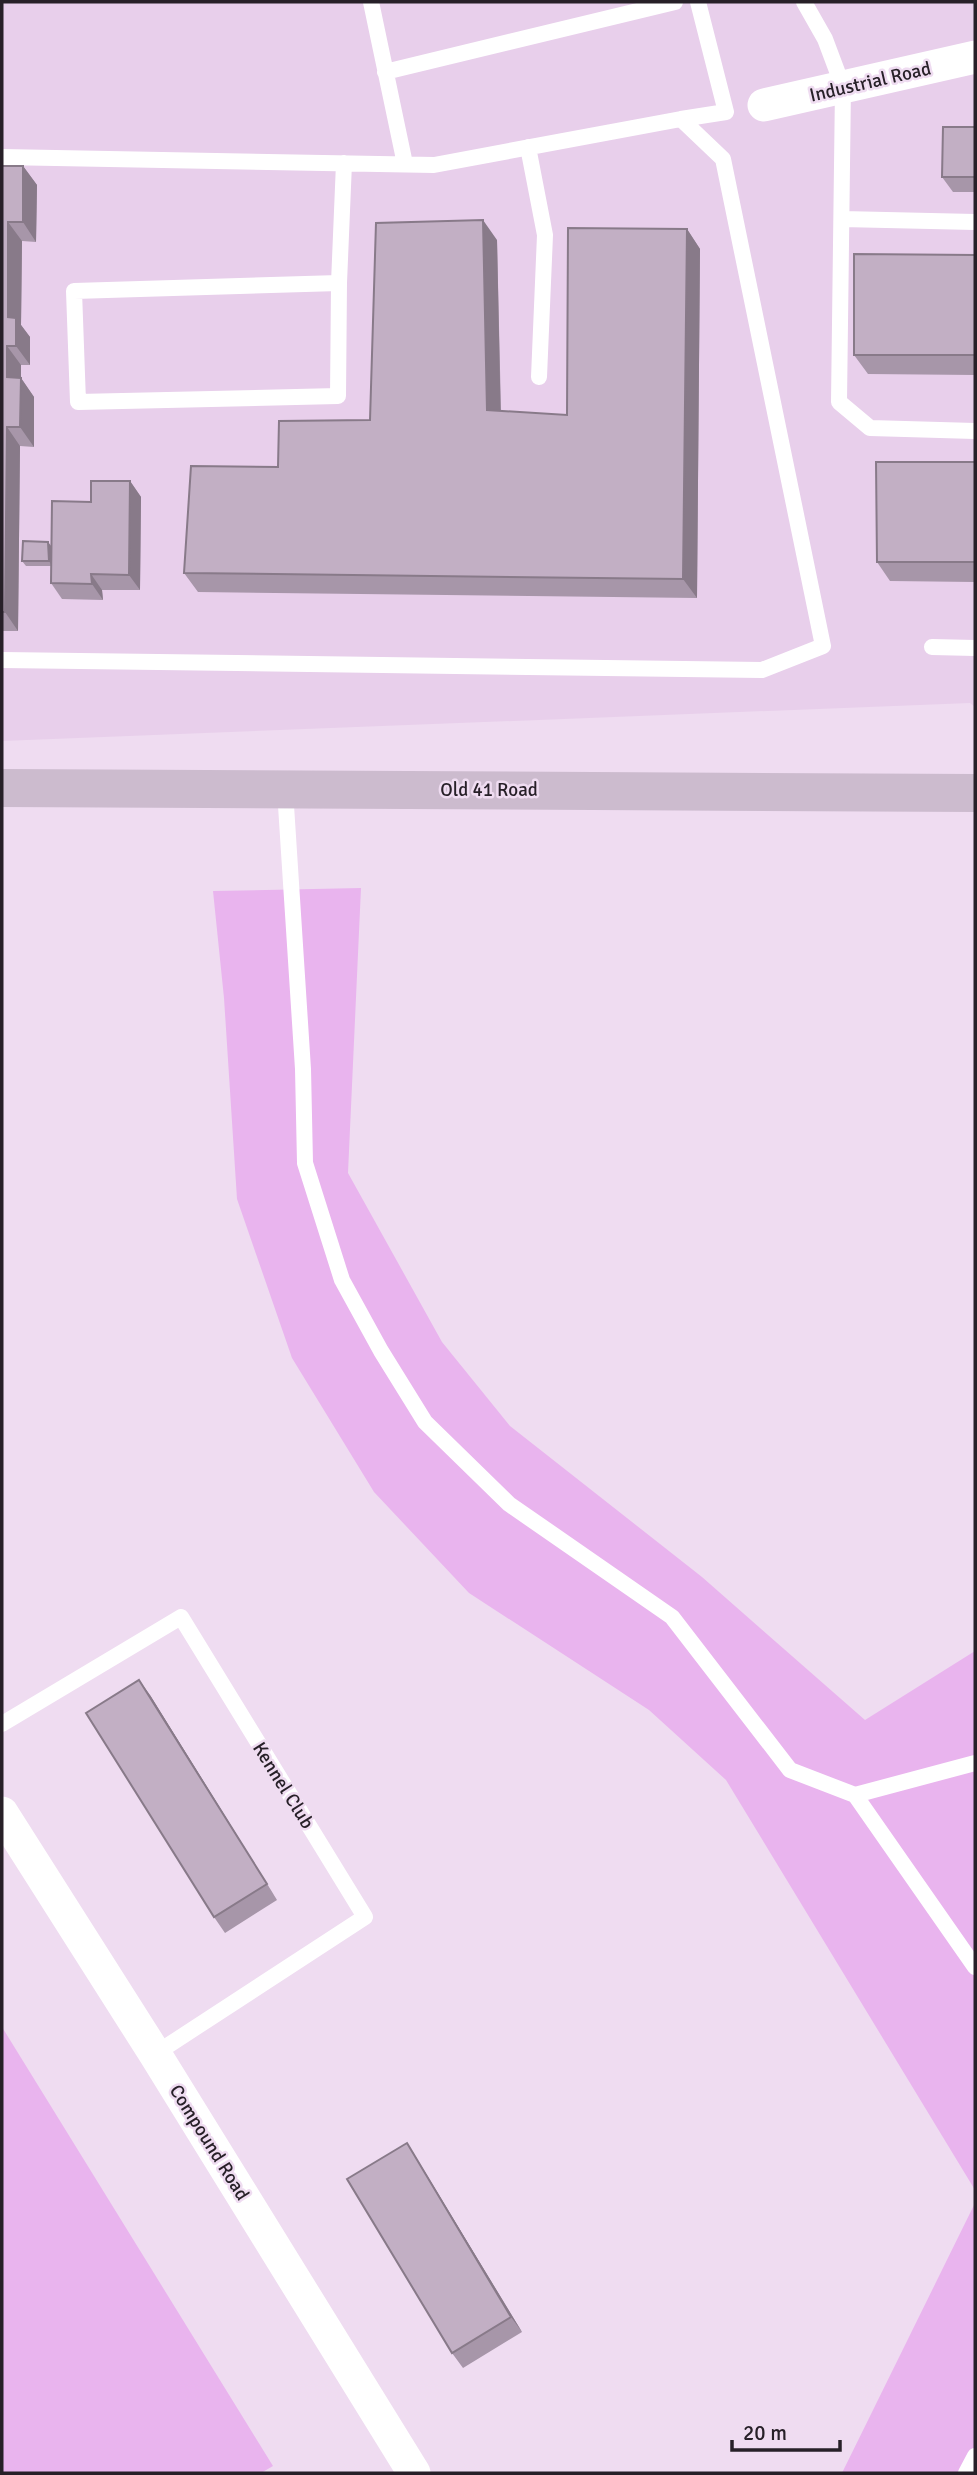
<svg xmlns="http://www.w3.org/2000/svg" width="977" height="2475" viewBox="0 0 977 2475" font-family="Signika,sans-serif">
<rect width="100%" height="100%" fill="#efdcf1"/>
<path fill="#e8cfeb" d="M2 2H975V707L970 703 2 741Z"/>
<path fill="#e9b4ee" d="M361 888 348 1173 442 1342 510 1426 702 1577 865 1720 975 1651V2190L726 1780 649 1710 469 1593 374 1492 292 1358 237 1199 224 998 213 891Z
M2 2027 273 2466 261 2473H2Z
M975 2203V2473H842Z"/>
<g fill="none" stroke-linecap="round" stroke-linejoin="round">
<path stroke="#fff" stroke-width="16" d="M371 2 405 164
M804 2 825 39 843 87 839 402 870 428 975 431
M385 72 675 2
M681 119 726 112 698 2
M528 147 545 235 539 377
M2 157 434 165 681 119 723 159 823 646 762 670 2 660
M842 219 975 222
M339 283 74 291 78 402 338 396 339 283 344 163
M932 647 975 648
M285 790 303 1069 305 1163 342 1280 381 1351 425 1422 509 1504 672 1617 790 1770 855 1795 975 1763
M2 1724 181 1617 365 1917 155 2054
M855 1795 975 1967
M966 2473 975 2456"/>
<path stroke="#fff" stroke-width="33" d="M764 105 975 57
M2 1813 155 2054 414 2473"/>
<path stroke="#ccbbce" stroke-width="38" d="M2 788 975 793"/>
</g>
<path fill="#a796a9" d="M975 127V192H953L942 177Z
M2 166H23L37 185 36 242 22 241 21 325 30 337V365H21V378L34 397V447L20 446 18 631H2Z
M687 229 700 249 697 598 198 592 184 573 278 467 370 420 497 240 501 411 567 415Z
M975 255V375L868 374 854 355Z
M975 462V582L890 581 877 562Z
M130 481 141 497 140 590H102L103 600 62 599 51 583V566H26L22 561 51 546 91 502Z
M150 1695 277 1900 225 1933 214 1917Z
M407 2143 417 2159 522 2332 463 2368 452 2353Z"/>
<path fill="#887a89" d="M23 166 37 185 36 242 23 222Z
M483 220 497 240 501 430 487 410Z
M8 222 22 241 21 325 30 337V365L16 346 8 317Z
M687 229 700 249 697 598 683 579Z
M7 346 21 365V378L34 397V447L20 427 7 377Z
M7 427 20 446 18 631 5 612Z
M130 481 141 497 140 590 129 575Z
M48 542 52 547V566L49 561Z
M91 574 102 590 103 600 92 584Z
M139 1680 150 1695 277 1900 267 1884Z
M407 2143 417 2159 522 2332 511 2317Z"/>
<path fill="#c2afc4" stroke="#887a89" stroke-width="2" d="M943 127H975V177H942Z
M2 166H23V222H8V317L16 318V346H7V377L21 378 20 427H7L5 612H2Z
M483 220 487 410 567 415 568 228 687 229 683 579 184 573 191 466 278 467 279 421 370 420 376 223Z
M854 254 975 255V355H854Z
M876 462H975V562H877Z
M91 481H130L129 575 91 574 92 584 51 583 52 501 91 502Z
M23 541 48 542 49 561H22Z
M139 1680 267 1884 214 1917 86 1713Z
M407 2143 511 2317 452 2353 347 2179Z"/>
<g text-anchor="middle" stroke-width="5" stroke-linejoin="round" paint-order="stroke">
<g font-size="19" fill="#272028" stroke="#efdcf1">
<text transform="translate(870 81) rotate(-13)" y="7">Industrial Road</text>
<text x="489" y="796">Old 41 Road</text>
<text transform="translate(284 1785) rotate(58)" y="7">Kennel Club</text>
<text transform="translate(210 2142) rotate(58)" y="7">Compound Road</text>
</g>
</g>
<rect width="977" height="2475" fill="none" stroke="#272028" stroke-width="7"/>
<path d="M732 2440v10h108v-10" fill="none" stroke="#272028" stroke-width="3.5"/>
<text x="743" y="2440" font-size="21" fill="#272028" stroke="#efdcf1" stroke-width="5" paint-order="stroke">20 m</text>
</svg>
